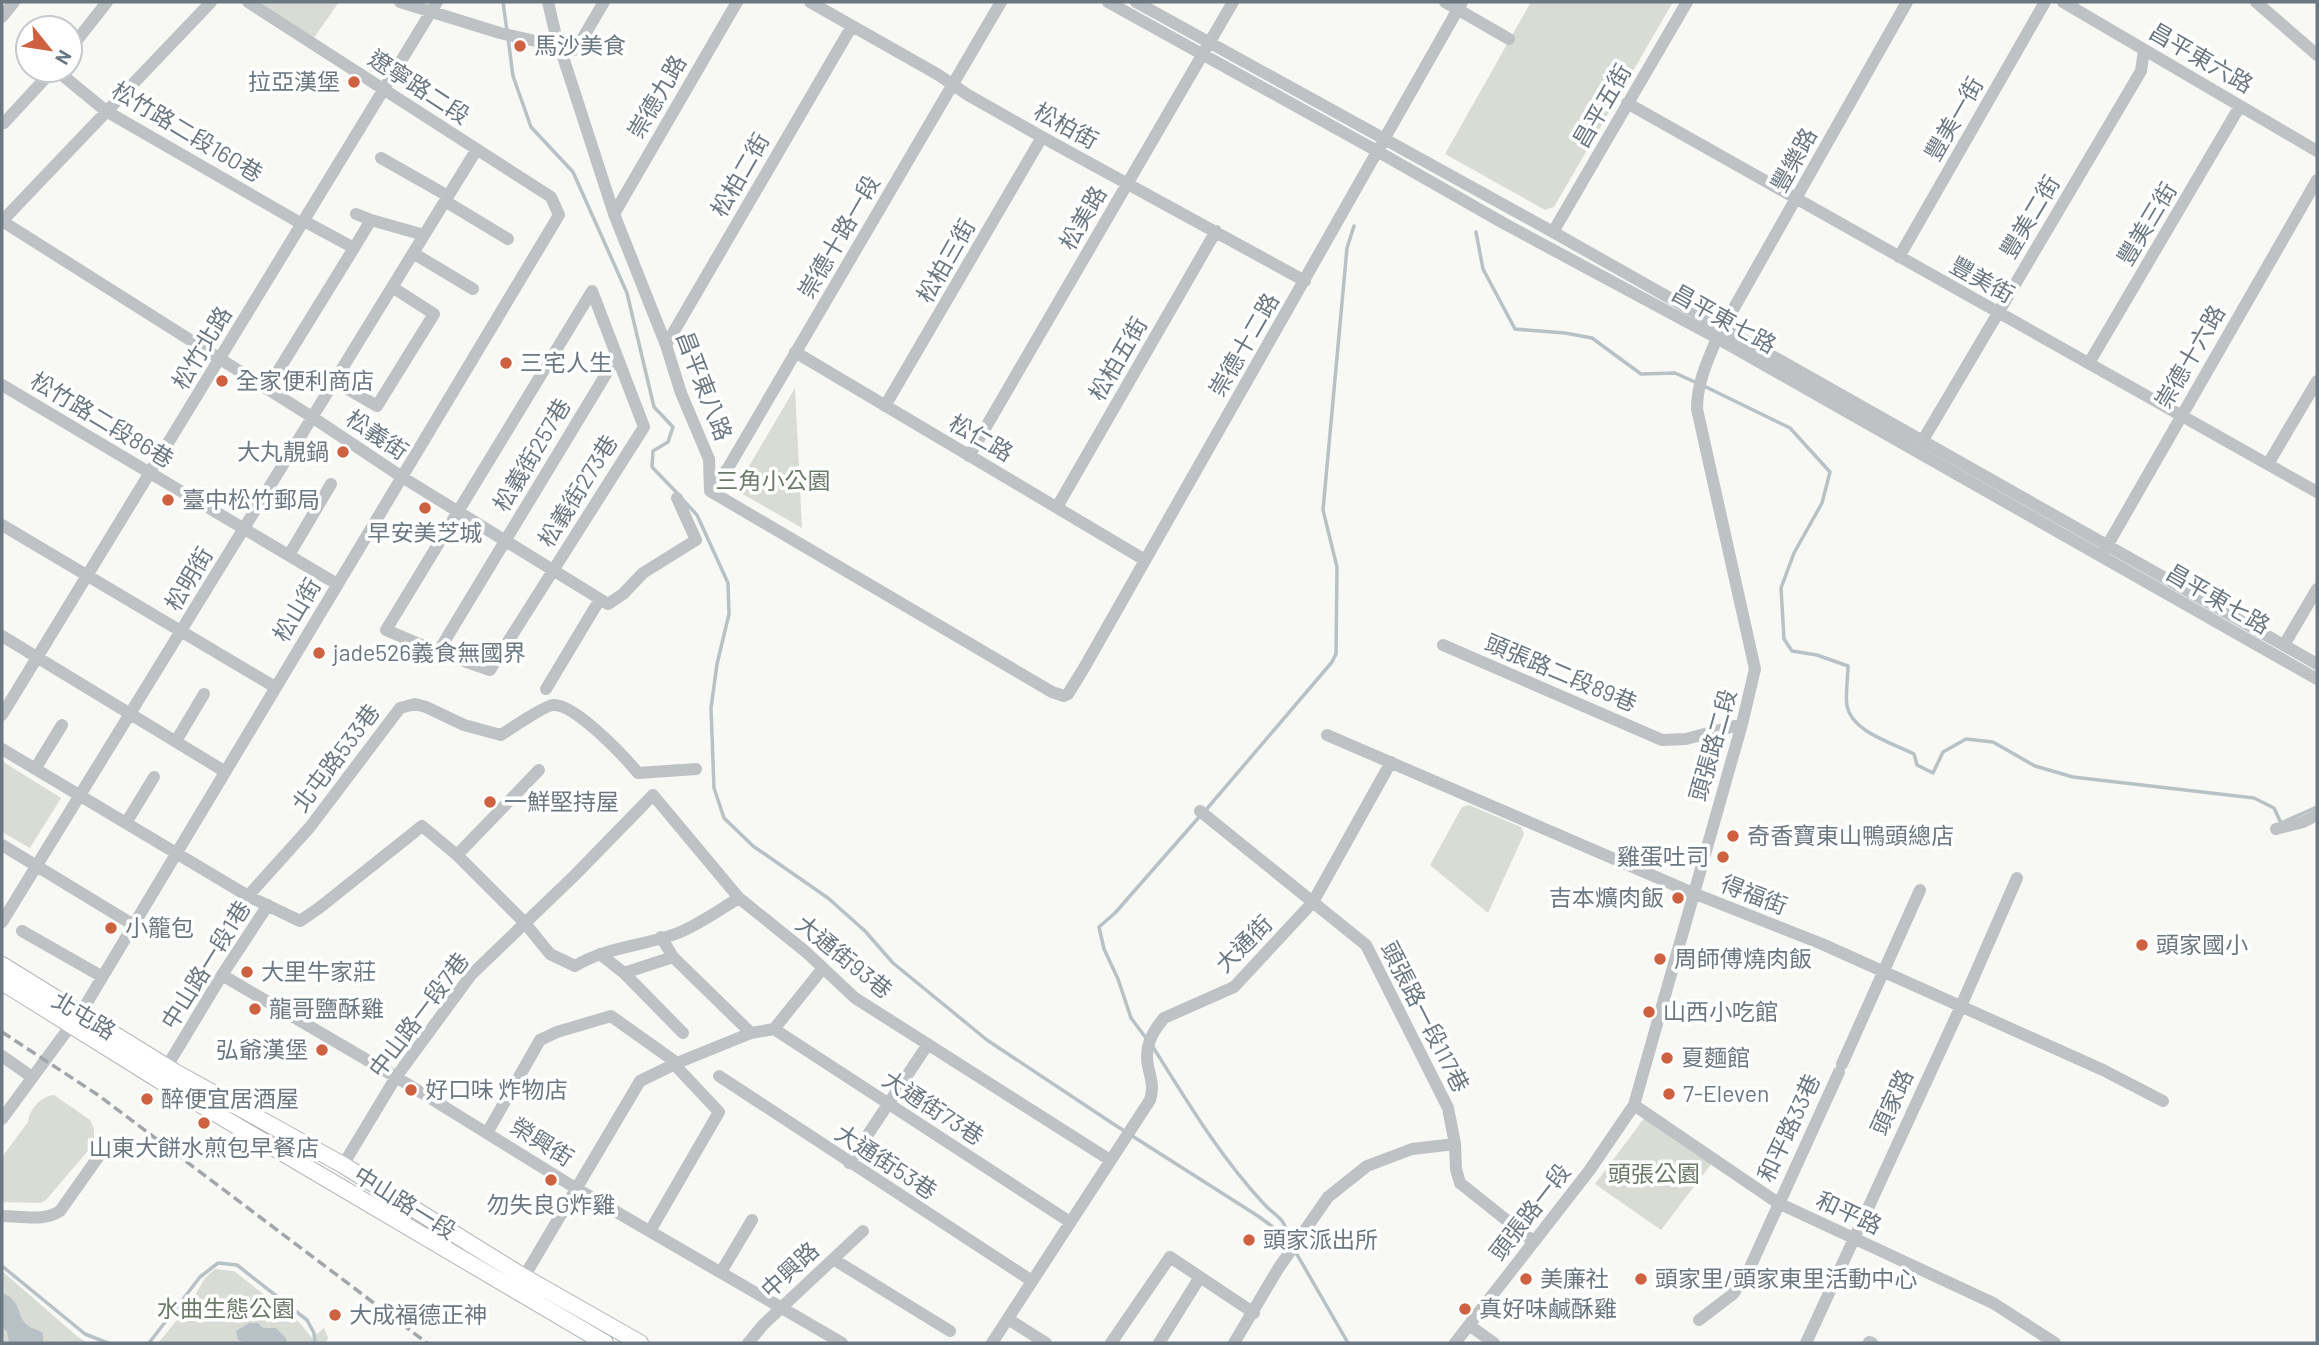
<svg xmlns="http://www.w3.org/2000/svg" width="2319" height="1345" viewBox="0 0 2319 1345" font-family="Barlow,'Noto Sans TC',sans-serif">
<rect width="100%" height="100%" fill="#f8f8f5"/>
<path fill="#d8dcd5" d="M251 2H339L311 42Z
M1531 2H1673L1554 207 1545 210 1445 154Z
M795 388 802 528 741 493 738 485Z
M2 761 61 798 30 848 2 832Z
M1469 805 1521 827 1524 834 1488 913 1430 865 1462 807Z
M54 1095 90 1120 94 1129V1137L92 1146 46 1200 40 1203 2 1202V1157L28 1122C29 1110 41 1096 54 1095Z
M1645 1117 1712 1163 1661 1230 1595 1184Z
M215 1269 234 1271 300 1323 312 1338 324 1328 328 1338 326 1343H158L187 1308 205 1278Z
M2 1271 78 1337 88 1343H65L61 1341 59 1343H2Z"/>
<path fill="#b8c2c6" d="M2 1293C22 1300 16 1316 27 1325 31 1329 38 1329 43 1333V1343H9L7 1332 2 1326Z
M249 1323H258L263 1328H276L286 1338 287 1343H246L238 1340 236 1331Z"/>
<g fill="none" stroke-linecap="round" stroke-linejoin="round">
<path stroke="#b8c2c6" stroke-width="3.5" d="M503 2 507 31
M508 38 513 76 531 127 573 172 627 293 654 407 673 427 668 442 653 451 652 467 678 494
M1476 232 1483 269 1515 329 1565 333 1592 338 1641 374 1675 373 1706 387 1790 428 1830 472 1822 503 1794 553 1781 588 1784 639 1792 651 1817 655 1848 666C1848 679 1845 695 1847 706 1852 732 1893 743 1914 754L1917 765 1933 773 1943 752 1966 739 1993 742 2035 766 2073 777 2254 798 2274 808 2281 823 2317 807
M683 500 697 515 728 583 729 614 717 664 711 708 714 788 724 818 753 846 828 898 865 931 893 963 987 1040 1115 1125 1258 1216 1288 1238 1291 1244
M1205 811 1332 662 1336 654 1337 567 1323 510 1347 248 1354 226
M1146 1038 1131 1018 1118 979 1104 949 1099 927 1115 913 1200 816
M1153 1047C1187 1101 1220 1157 1264 1204 1276 1217 1286 1218 1288 1238
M1295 1251 1348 1343
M2 1266 85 1334 108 1343
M149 1343 200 1277 218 1263 237 1265 307 1320 314 1333 315 1343"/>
<g stroke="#b2b6b9" stroke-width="18">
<path id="major" d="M2 965 175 1072 343 1165 524 1277 640 1343
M2 982 159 1080 605 1343"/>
</g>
<path stroke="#bec2c4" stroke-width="12" d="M400 2 500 33 549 44 563 53 574 50 581 41 604 2
M548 2 555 32 614 214 666 345 681 393 709 459 710 491 1052 692 1064 696 1068 694 1084 668 1462 2
M810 2 937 74 968 95 1042 137 1305 281
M1108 2 1377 151 1505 224 1717 338 2317 679
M1136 2 1553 232 2317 664
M1445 2 1509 39
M2063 2 2317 151
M2256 2 2317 55
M2 17 14 2
M70 49 107 2
M56 70 106 111 302 224
M1627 103 2317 492
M4 123 53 70
M381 158 448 196
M445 201 508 239
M356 214 371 220
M614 214 737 2
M2 221 312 417 402 477 608 604 623 594 643 573 696 540 677 498
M2 221 211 2
M1553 232 1687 2
M354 248 371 220 424 235
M413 253 473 289
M1899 257 2045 2
M592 291 644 427 490 670 438 652 386 630Z
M666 345 852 26
M795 352 1145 560
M2089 363 2240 106
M334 381 377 406 434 314 392 287
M2 385 337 584
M267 389 354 248 304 221
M885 406 1042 137
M1923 440 2141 71 2144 50
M969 456 1233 2
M2268 464 2317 381
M710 491 728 468 1001 2
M1057 507 1216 231
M2 525 275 687
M2103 553 2317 180
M289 555 331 484
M2 636 224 771
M1443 645 1662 740 1686 739 1742 724
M2284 645 2317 589
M438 652 617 356
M546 689 600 599
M2 715 437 2
M1327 735 1693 893 1822 944 2103 1070 2163 1101
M176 741 204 694
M2 749 248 896 300 921 319 908 422 826 457 855 524 922 550 954 575 966C606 947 644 946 678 933 700 924 719 910 739 898
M35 769 62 725
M1200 811 1366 945 1448 1108 1455 1144 1456 1169 1460 1183 1534 1242
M126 823 154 777
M2276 829 2303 822 2317 815
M2 845 132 924
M457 855 539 770
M248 896 310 827 400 708 415 704 426 707 464 725 501 735C510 729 546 705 553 705 574 703 624 756 638 773L696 769
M2 922 477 149
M22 931 101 976
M661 937 673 957 751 1033
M600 954 624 973 683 1033
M624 973 673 957
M222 975 396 1077 577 1189 842 1343
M774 1029 1070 1222
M774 1029 823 968
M2 1056 32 1077
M1842 1064 1920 890
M163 1073 222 975 268 905
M719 1076 1032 1281
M1634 1105 1778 1203 1993 1303 2055 1343
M2 1119 85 1006 559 215 551 197 248 2
M487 1133 540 1040 557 1032 611 1016 677 1063
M849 1163 928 1044
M343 1165 396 1077 471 975 575 875 653 795 739 898 806 952 855 998 1110 1160
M2 1216C21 1216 43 1222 60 1211L106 1146
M650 1231 719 1112 674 1064
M833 1259 950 1331
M721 1272 752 1220
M521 1282 640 1081 677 1063 751 1033 774 1029
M1008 1319 1046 1343
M1699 1320 1733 1294 1747 1274 1839 1072
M1469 1325 1494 1343
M1869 1342 1872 1343
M748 1343 763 1325 863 1231
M992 1343 1150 1100C1154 1087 1151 1079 1148 1066 1144 1047 1152 1032 1164 1018L1234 987 1313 902 1391 762
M1111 1343 1170 1257 1254 1313
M1159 1343 1200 1277
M1234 1343 1278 1269 1328 1197 1367 1166 1412 1149 1455 1144
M1455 1343 1589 1171 1634 1105 1742 724 1755 669 1697 409C1697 383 1707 362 1717 338L1907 2
M1806 1343 1961 1006 2017 878"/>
<use href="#major" stroke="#fff" stroke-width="16"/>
<path stroke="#a0a6aa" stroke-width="3.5" stroke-dasharray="10 5" stroke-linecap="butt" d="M2 1032 98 1095 427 1343"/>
</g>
<g fill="#cd6140" stroke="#fff" stroke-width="2.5">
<circle cx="520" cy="46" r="7"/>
<circle cx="354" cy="82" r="7"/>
<circle cx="506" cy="363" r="7"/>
<circle cx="222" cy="381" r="7"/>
<circle cx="343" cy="452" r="7"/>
<circle cx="168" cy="500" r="7"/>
<circle cx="425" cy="508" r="7"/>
<circle cx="319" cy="653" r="7"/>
<circle cx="490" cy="802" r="7"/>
<circle cx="1733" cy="836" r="7"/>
<circle cx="1723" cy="857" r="7"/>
<circle cx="1678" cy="898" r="7"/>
<circle cx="111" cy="928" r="7"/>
<circle cx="2142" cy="945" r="7"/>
<circle cx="1660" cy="959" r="7"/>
<circle cx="247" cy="972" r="7"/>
<circle cx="255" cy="1009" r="7"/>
<circle cx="1649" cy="1012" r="7"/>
<circle cx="322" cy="1050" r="7"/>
<circle cx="1667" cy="1058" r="7"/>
<circle cx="411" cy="1090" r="7"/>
<circle cx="1669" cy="1094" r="7"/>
<circle cx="147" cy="1099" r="7"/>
<circle cx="204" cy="1123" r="7"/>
<circle cx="551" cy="1180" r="7"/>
<circle cx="1249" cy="1240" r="7"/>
<circle cx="1526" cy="1279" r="7"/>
<circle cx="1641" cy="1279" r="7"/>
<circle cx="1465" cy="1309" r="7"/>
<circle cx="335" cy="1315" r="7"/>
</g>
<g text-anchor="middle" stroke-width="7" stroke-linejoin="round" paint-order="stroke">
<g font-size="23" fill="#6b7882" stroke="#fff" text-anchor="start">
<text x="534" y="54">馬沙美食</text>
<text x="340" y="90" text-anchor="end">拉亞漢堡</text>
<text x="520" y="371">三宅人生</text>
<text x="236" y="389">全家便利商店</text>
<text x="329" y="460" text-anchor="end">大丸靚鍋</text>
<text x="182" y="508">臺中松竹郵局</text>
<text x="425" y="541" text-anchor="middle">早安美芝城</text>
<text x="333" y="661">jade526義食無國界</text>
<text x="504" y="810">一鮮堅持屋</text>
<text x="1747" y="844">奇香寶東山鴨頭總店</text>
<text x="1709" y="865" text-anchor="end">雞蛋吐司</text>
<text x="1664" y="906" text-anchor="end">吉本爌肉飯</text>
<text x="125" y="936">小籠包</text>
<text x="2156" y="953">頭家國小</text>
<text x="1674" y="967">周師傅燒肉飯</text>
<text x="261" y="980">大里牛家莊</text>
<text x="269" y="1017">龍哥鹽酥雞</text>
<text x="1663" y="1020">山西小吃館</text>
<text x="308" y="1058" text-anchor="end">弘爺漢堡</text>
<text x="1681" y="1066">夏麵館</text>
<text x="425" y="1098">好口味 炸物店</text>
<text x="1683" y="1102">7-Eleven</text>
<text x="161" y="1107">醉便宜居酒屋</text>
<text x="204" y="1156" text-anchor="middle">山東大餅水煎包早餐店</text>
<text x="551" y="1213" text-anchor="middle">勿失良G炸雞</text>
<text x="1263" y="1248">頭家派出所</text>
<text x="1540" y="1287">美廉社</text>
<text x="1655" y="1287">頭家里/頭家東里活動中心</text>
<text x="1479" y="1317">真好味鹹酥雞</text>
<text x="349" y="1323">大成福德正神</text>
</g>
<g font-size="23" fill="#6b7882" stroke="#fff">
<text transform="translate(2201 58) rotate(30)" y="8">昌平東六路</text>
<text transform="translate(419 87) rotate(33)" y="8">遼寧路二段</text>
<text transform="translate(657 97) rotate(-60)" y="8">崇德九路</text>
<text transform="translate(1602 106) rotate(-60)" y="8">昌平五街</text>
<text transform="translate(1954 119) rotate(-60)" y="8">豐美一街</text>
<text transform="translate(1066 126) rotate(29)" y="8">松柏街</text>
<text transform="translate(187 132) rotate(31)" y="8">松竹路二段160巷</text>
<text transform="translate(1794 160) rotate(-61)" y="8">豐樂路</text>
<text transform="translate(740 175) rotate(-60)" y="8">松柏二街</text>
<text transform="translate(2030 217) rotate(-59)" y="8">豐美二街</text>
<text transform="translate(1083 218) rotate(-60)" y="8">松美路</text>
<text transform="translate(2147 224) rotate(-59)" y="8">豐美三街</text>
<text transform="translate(839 237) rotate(-60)" y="8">崇德十路一段</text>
<text transform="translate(946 261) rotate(-60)" y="8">松柏三街</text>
<text transform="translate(1982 280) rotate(29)" y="8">豐美街</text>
<text transform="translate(1724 319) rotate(29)" y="8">昌平東七路</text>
<text transform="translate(1244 345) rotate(-60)" y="8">崇德十二路</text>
<text transform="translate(202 348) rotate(-59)" y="8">松竹北路</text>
<text transform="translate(2190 357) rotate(-60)" y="8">崇德十六路</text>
<text transform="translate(1118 359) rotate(-60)" y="8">松柏五街</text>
<text transform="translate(704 386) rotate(69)" y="8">昌平東八路</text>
<text transform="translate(102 420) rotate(31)" y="8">松竹路二段86巷</text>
<text transform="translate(377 435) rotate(34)" y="8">松義街</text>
<text transform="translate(981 438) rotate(30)" y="8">松仁路</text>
<text transform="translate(532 455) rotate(-59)" y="8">松義街257巷</text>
<text transform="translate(578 491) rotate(-58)" y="8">松義街273巷</text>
<text transform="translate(189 579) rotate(-59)" y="8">松明街</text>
<text transform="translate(2218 599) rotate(30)" y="8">昌平東七路</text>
<text transform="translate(297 610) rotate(-59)" y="8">松山街</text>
<text transform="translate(1561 673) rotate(23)" y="8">頭張路二段89巷</text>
<text transform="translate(1713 745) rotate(-74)" y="8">頭張路二段</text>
<text transform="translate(336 758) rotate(-53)" y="8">北屯路533巷</text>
<text transform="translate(1754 895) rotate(21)" y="8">得福街</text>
<text transform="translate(1244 944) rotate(-45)" y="8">大通街</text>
<text transform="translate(844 957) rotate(39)" y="8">大通街93巷</text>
<text transform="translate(206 965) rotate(-58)" y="8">中山路一段1巷</text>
<text transform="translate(419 1015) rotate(-53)" y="8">中山路一段7巷</text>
<text transform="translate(84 1016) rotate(31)" y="8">北屯路</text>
<text transform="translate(1425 1017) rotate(63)" y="8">頭張路一段117巷</text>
<text transform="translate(1892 1102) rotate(-65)" y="8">頭家路</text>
<text transform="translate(933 1108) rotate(33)" y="8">大通街73巷</text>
<text transform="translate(1789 1128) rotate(-65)" y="8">和平路33巷</text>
<text transform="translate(542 1142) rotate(32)" y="8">榮興街</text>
<text transform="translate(886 1162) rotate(33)" y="8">大通街53巷</text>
<text transform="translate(405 1203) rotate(32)" y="8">中山路一段</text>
<text transform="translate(1530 1212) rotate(-52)" y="8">頭張路一段</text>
<text transform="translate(1849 1213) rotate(25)" y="8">和平路</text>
<text transform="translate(790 1270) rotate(-43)" y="8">中興路</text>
</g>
<g font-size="23" fill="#6c7a69" stroke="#fff">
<text x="773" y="489">三角小公園</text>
<text x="1654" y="1182">頭張公園</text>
<text x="226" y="1317">水曲生態公園</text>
</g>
</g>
<rect width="2319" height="1345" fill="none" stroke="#6b7882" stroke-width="7"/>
<g transform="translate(49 49) rotate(120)"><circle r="33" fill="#ffffff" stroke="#c4c9cd" stroke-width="2"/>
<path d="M0-5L12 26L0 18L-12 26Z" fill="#cd6140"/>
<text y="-10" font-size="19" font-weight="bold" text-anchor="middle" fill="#6b7882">N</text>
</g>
</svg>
